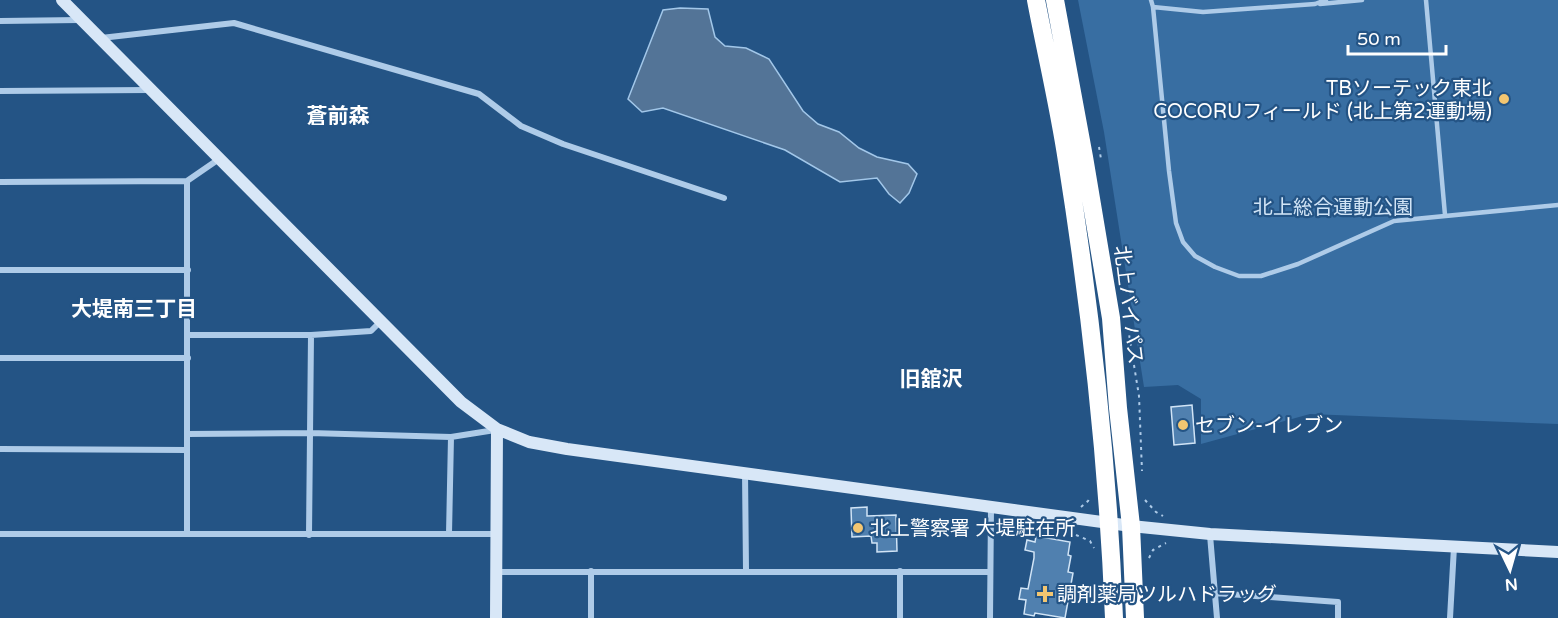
<svg xmlns="http://www.w3.org/2000/svg" width="1558" height="618" viewBox="0 0 1558 618" font-family="'Varela Round','Noto Sans JP',sans-serif">
<rect width="100%" height="100%" fill="#245485"/>
<path fill="#386ea2" d="M1078 0H1558V424L1310 414 1201 444V399L1178 385 1144 387 1104 132Z"/>
<path fill="#537497" stroke="#a2c7e9" stroke-width="1.5" d="M680 8 708 9 715 37 725 46 746 48 769 59 803 111 818 124 839 132 859 148 877 157 908 164 917 174 909 193 900 203 889 194 877 178 840 182 785 150 663 108 642 112 628 99 663 10Z"/>
<path fill="#5080af" stroke="#d1e4f6" stroke-width="1.5" d="M1192 405 1195 443 1174 445 1171 407Z
M867 507V516L896 515 897 551 877 552V543H872L871 536 852 537 851 508Z
M1036 536 1070 542 1068 555 1071 556 1068 572 1073 573 1065 618 1035 613 1034 616 1024 614 1026 600 1019 599 1021 588 1028 589 1034 558V552L1025 550 1027 540 1035 542Z"/>
<g fill="none" stroke-linecap="round" stroke-linejoin="round">
<path stroke="#aecbe8" stroke-width="2" stroke-dasharray="3 4.5" stroke-linecap="butt" d="M1099 147 1101 159
M1128 328 1139 396 1142 471
M1145 500 1156 512 1163 516
M1081 507 1088 501 1091 496
M1076 535 1090 541 1094 548
M1149 558 1153 550 1166 543"/>
<path stroke="#aecbe8" stroke-width="4.5" d="M1151 0 1153 7 1169 171 1176 223 1183 242 1195 256 1215 267 1239 276H1261L1298 264 1394 221 1558 205
M1426 0 1445 215
M1320 4 1362 0
M1153 7 1203 12 1315 4 1326 0"/>
<path stroke="#aecbe8" stroke-width="6" d="M0 21 80 20
M101 38 234 23 479 94 521 126 563 144 724 198
M0 91 150 90
M0 182 187 181
M0 270H188
M188 335H311L371 331 381 321
M0 358H188
M187 434 310 433 451 437 495 430
M0 449 187 450
M745 472 746 570
M0 534H497
M187 534V181L219 159
M449 534 451 437
M309 535 311 335
M1210 535 1217 618
M900 571V618
M497 572H990
M1215 593 1338 602V618
M591 618V571
M990 618 991 508
M1450 618 1454 547"/>
<path stroke="#d8e7f7" stroke-width="12" d="M62 0 461 402 497 429 529 442 567 449 1131 526 1210 534 1558 552
M496 618 497 429"/>
<path stroke="#fff" stroke-width="18" d="M1036 0C1046 53 1059 107 1067 161 1091 312 1108 465 1114 618
M1055 0 1084 157 1111 318 1118 408 1131 526 1135 618"/>
</g>
<g fill="#f3c671" stroke="#245485" stroke-width="2">
<circle cx="1504" cy="99" r="6"/>
<circle cx="1183" cy="425" r="6"/>
<circle cx="858" cy="528" r="6"/>
<path d="M1042 585h6v6h6v6h-6v6h-6v-6h-6v-6h6z"/>
</g>
<g text-anchor="middle" stroke-width="4.5" stroke-linejoin="round" paint-order="stroke">
<g font-size="20" fill="#fff" stroke="#245485" text-anchor="start">
<text x="1492" y="95" text-anchor="end">TBソーテック東北<tspan x="1492" dy="23">COCORUフィールド (北上第2運動場)</tspan></text>
<text x="1195" y="432">セブン-イレブン</text>
<text x="870" y="535">北上警察署 大堤駐在所</text>
<text x="1057" y="601">調剤薬局ツルハドラッグ</text>
</g>
<g font-size="20" fill="#d1e4f6" stroke="#245485">
<text x="1333" y="214">北上総合運動公園</text>
</g>
<g font-size="20" fill="#fff" stroke="#245485">
<text transform="translate(1129 305) rotate(83)" y="7">北上バイパス</text>
</g>
<g font-size="21" font-weight="bold" fill="#fff" stroke="#245485">
<text x="338" y="123">蒼前森</text>
<text x="134" y="316">大堤南三丁目</text>
<text x="931" y="386">旧舘沢</text>
</g>
</g>
<g transform="translate(1510 570) rotate(175)" stroke="#245485" stroke-width="4.5" paint-order="stroke">
<path d="M0-4.5L10 22L0 15L-10 22Z" fill="#ffffff"/>
<text y="-9" font-size="16" font-weight="bold" text-anchor="middle" fill="#ffffff">N</text>
</g>
<path d="M1348 45v9h98v-9" fill="none" stroke="#ffffff" stroke-width="3"/>
<text x="1357" y="45" font-size="18" fill="#ffffff" stroke="#245485" stroke-width="4.5" paint-order="stroke">50 m</text>
</svg>
